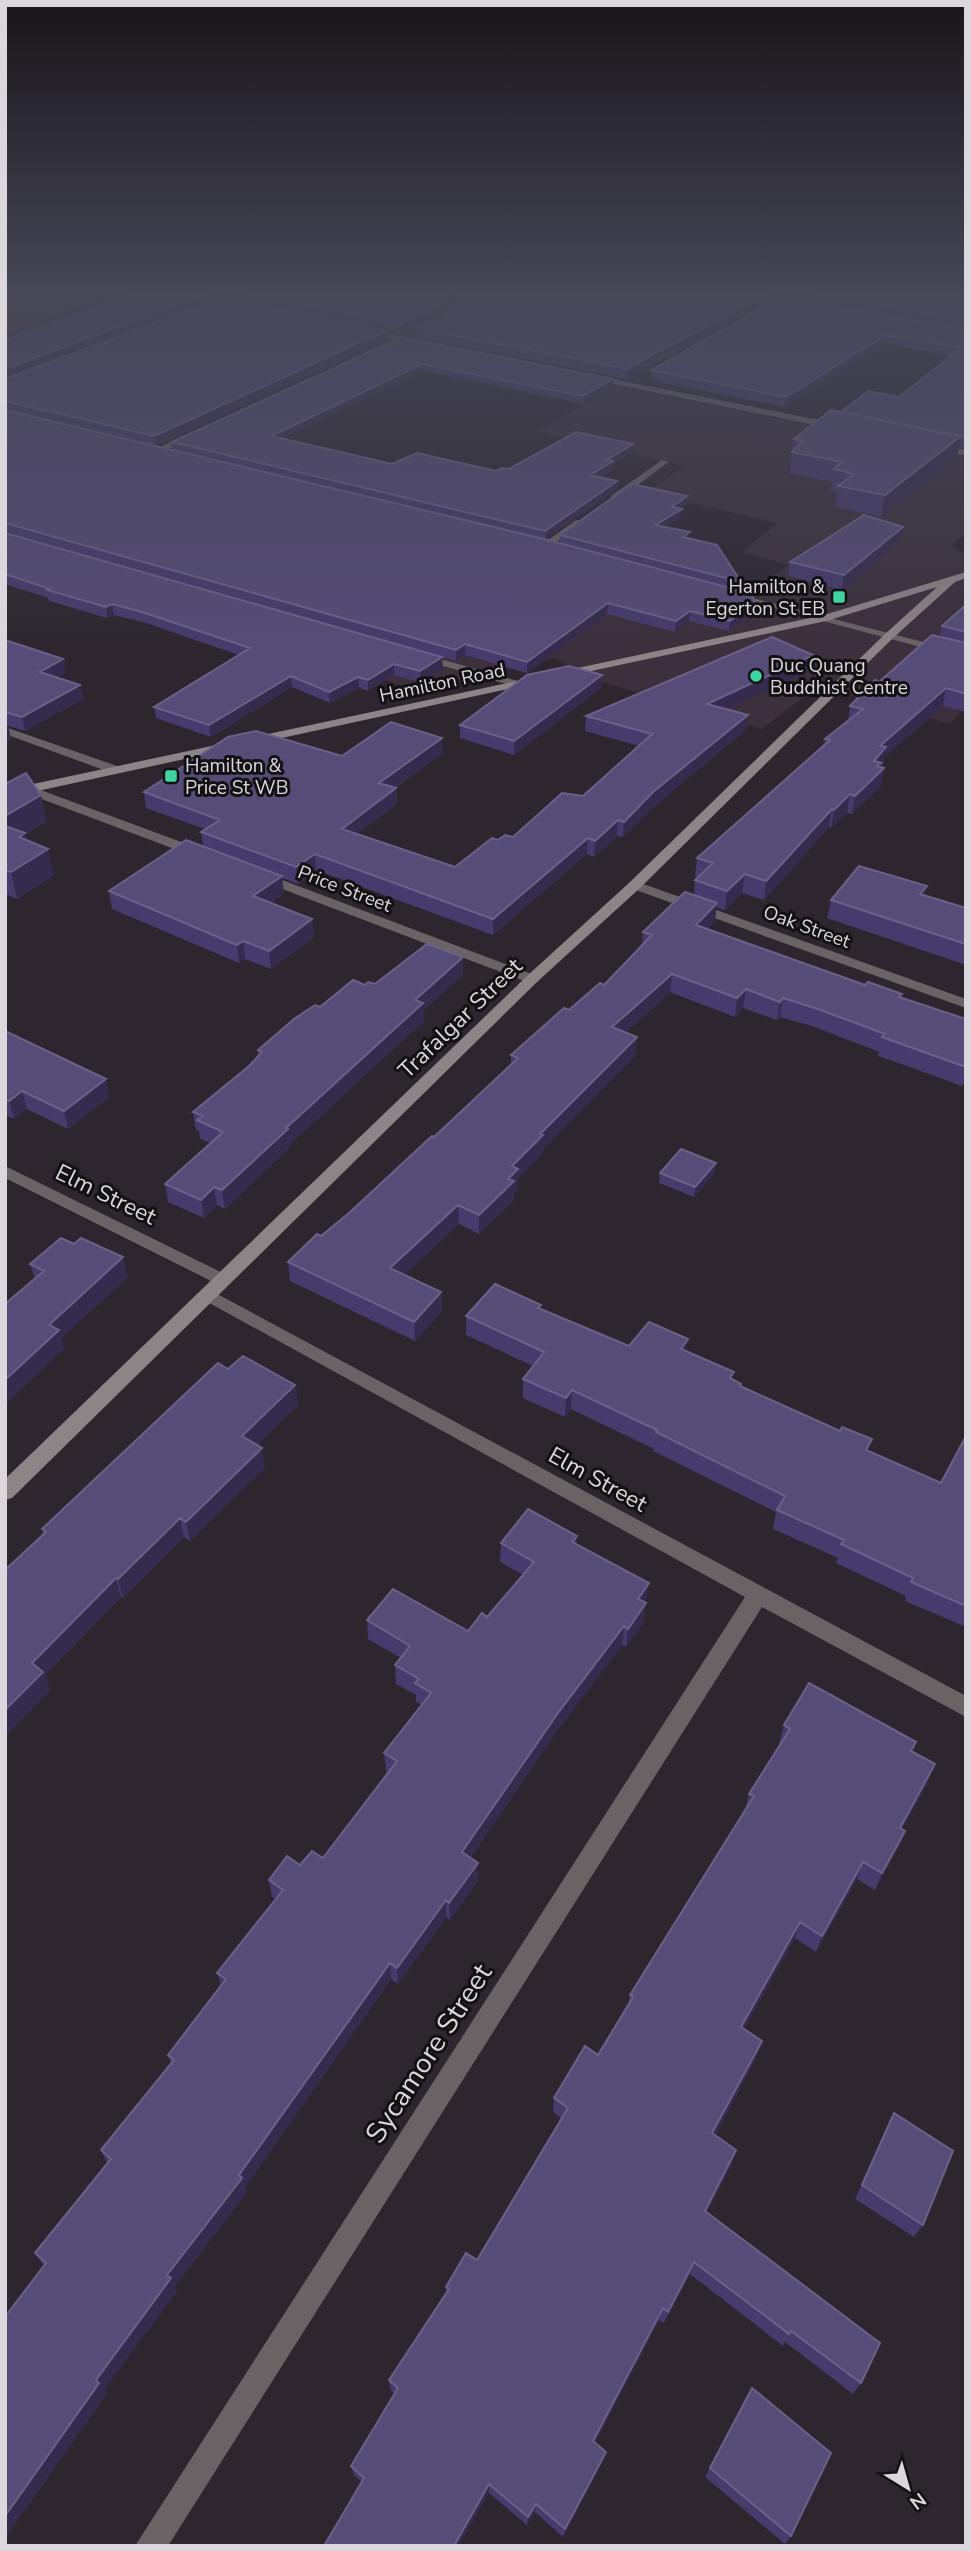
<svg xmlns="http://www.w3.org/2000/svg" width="971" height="2551" viewBox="0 0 971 2551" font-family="'Nunito Sans',sans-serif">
<rect width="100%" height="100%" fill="#2d262e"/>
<path fill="#3b303c" d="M617 386 966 457V533L951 546 966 554V706L950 724 818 686 762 729 591 679 555 658 415 690 343 666 421 660 521 596 740 601 788 565 742 552 777 523 645 492 686 466 536 431Z"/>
<path fill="#683e3a" d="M5 293H79L102 299 5 334Z"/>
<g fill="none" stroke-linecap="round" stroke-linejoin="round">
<path fill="#696365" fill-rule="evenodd" d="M238 293H248L211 309 204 307Z
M456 293H463L465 302 447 319H441V315L457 302Z
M726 293H743L801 305 797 307Z
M362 328 424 341 428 343 424 345 359 332Z
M592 375 839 424 843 427 839 430 589 379Z
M193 431 196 436 158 454 151 452Z
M935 443 966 450V456L932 448Z
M662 460 669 462 617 500H611V496Z
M576 520 584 522 550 547H544V543Z
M419 653 521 682 523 684 517 687 415 658V654Z
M5 727 120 767 122 770 112 773 5 734Z
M27 785 203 850 204 853 198 857 193 856 23 792 21 789Z
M261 872 537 976 539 979 532 983 527 982 256 879V873Z
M635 881 966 999V1008L630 888 628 885Z
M5 1166 229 1276 232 1280 229 1284H217L5 1178Z
M208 1289 966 1696V1717L762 1607 168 2546H135L745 1597 202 1299 199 1295 202 1291Z"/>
<path fill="#696365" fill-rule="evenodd" d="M729 592 966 653V659L729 596Z"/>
<path fill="#8d8487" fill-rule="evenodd" d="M966 572V578L955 582 893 638 640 888 537 982 12 1498 5 1500V1479L527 976 630 882 885 634 937 587 826 621 563 677 559 676V672L824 615Z
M536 677 542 680 540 682 5 798V790Z"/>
</g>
<path fill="#463b6c" d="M238 293H454V300L435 317 401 333 239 300Z
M760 293H966V448L959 447 957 457 881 517 835 507 837 492 831 491 832 482 789 473 794 439 841 412 899 397 951 356 884 344 785 407 651 380V370L780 298 952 327Z
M466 297 764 303 627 379 417 337V328L444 316Z
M385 331 386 340 156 445 5 410V379Z
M402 337 613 379V387L583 404 423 371 282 438 392 464 496 471 633 444 632 452 613 464V469L600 477 617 489 545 539 173 450 172 442Z
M5 410 755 601 754 612 729 631 689 621 675 632 607 614 527 673 465 655 456 661 5 532Z
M687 496 686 504 680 508 682 509 681 517 664 527 689 538 741 582 740 591 560 543V535Z
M5 533 443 668 420 682 394 675 368 691 359 688 330 703 292 687 211 737 156 718 154 707 239 655 143 622 114 615 107 618 49 601 48 598 5 584Z
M900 541 842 590 788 576 790 562Z
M966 605V712L943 706 884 757 883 765 881 767V786L852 814 847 813 831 828 829 827 764 900 742 893 725 910 716 907 715 921 707 929 901 998 966 1019V1084L964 1083 962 1086 907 1066 878 1056 879 1052 815 1027 780 1017 777 1020 743 1008 735 1017 670 992 625 1033 637 1037 635 1056 542 1150V1154L518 1179V1188L514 1192V1200L479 1234 459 1224 404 1275 441 1292 442 1311 415 1341 290 1281 288 1262 349 1213 434 1137 511 1065V1055L604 985 642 945 643 932 694 895 695 880 698 878 695 877 697 858 824 745 825 739 848 721 850 706 879 682 940 637 942 626Z
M5 640 66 672 57 677 80 685 83 699 25 731 8 726 11 739 5 742Z
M813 655 811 670 726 709 748 715 746 730 652 808 623 837 617 836 594 857 587 854 493 935 316 870 298 884 282 878 284 893 271 903 312 919 314 937 271 969 245 959 239 963 112 909 109 891 203 846 201 832 205 829 146 808 144 792 342 756 443 753 395 788H396L397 804 357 834 455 867 498 840 513 837 583 796 639 746 585 731 586 716Z
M602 675 601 688 514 755 460 738V725Z
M5 784 47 821 25 834 27 840 54 875 17 899 5 894Z
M925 896 966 908V965L827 918 831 900Z
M463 974 423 1011 424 1021 290 1144V1147L225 1209 217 1205 204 1218 168 1202 165 1184 211 1143 200 1139 199 1131 196 1130 193 1112 249 1066 258 1056V1050L320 1007 365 985Z
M5 1031 106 1079 109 1097 68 1129 27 1109 14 1119 5 1115Z
M660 1173H715L694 1197 659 1183Z
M30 1264 128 1277 61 1338 64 1349 35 1279Z
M541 1310 629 1346 686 1351 741 1384V1386L869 1451 941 1483 966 1436V1627L905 1601 906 1596 836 1563 838 1558 773 1529 776 1512 653 1451 654 1449 571 1409 565 1417 523 1398V1379L533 1366 466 1335V1316Z
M228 1369 295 1385 298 1405 257 1445 265 1467 190 1541 184 1537 123 1598 121 1597 45 1675 50 1690 5 1736V1570L43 1534 42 1529Z
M577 1536 576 1545 646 1602 644 1622 626 1647 622 1645 557 1731 470 1858 478 1863V1880L450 1920 446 1917 398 1984 391 1979 245 2187 247 2192 175 2286 177 2291 104 2389 107 2393 5 2538V2317L44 2266 35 2253 107 2163 101 2150 171 2064 168 2055 221 1985 217 1973 276 1899 272 1897 269 1880 300 1865 323 1858 388 1773 386 1771 384 1753 422 1705 416 1702V1695L396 1684 395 1665 401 1658 368 1639 367 1620 468 1631 487 1617 523 1575 500 1562 501 1543Z
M784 1725 913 1752 928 1782 902 1829 905 1831 898 1848 875 1890 857 1879 816 1952 795 1938 744 2029 762 2041 757 2056 715 2135 736 2150 732 2164 707 2212 861 2383 853 2394 785 2342 783 2346 690 2274 664 2323 659 2320 595 2443 603 2461 563 2537 535 2512 527 2525 489 2493 362 2482 354 2475 351 2466 395 2394 391 2391 389 2380 446 2292V2287L477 2260 561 2118 553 2112 554 2098 598 2055 628 2006 630 1995 745 1810 749 1794 781 1744 779 1743Z
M894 2113 923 2225 914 2237 855 2199Z
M752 2388 791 2536 785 2544 705 2477Z"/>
<path fill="#352b4e" d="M209 293H233L5 378V369Z
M452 293H454V300L435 317 401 333 400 324Z
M765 294 764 303 627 379V369Z
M385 331 386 340 156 445 154 436Z
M886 335 884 344 785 407 786 397Z
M422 364 423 371 271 444V436Z
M613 379V387L583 404V396Z
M961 436 957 457 881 517 885 495Z
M633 444 632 452 613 464V469L590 483V475L607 460Z
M617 481V489L545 539V531Z
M687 496 686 504 672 514V507Z
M682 509 681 517 654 533 655 525Z
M903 527 900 541 842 590 844 575Z
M755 601 754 612 729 631 730 621Z
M608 603 607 614 527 673V662Z
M112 604 114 615 107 618 106 607Z
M690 611 689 621 675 632 676 621Z
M465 644V655L456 661V650Z
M813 655 811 670 705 719 707 704Z
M442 657 443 668 420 682V671Z
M63 659 66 672 43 685 40 672Z
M394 664V675L368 691V680Z
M602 675 601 688 514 755V741Z
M291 676 292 687 211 737 209 725Z
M358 677 359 688 330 703 329 692Z
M80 685 83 699 25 731 22 717Z
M946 688 943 706 884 757 883 765 880 769 884 768 881 786 852 814 855 796 874 761 880 746Z
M748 715 746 730 652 808 623 837 624 822 653 792Z
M8 725 11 739 5 742V726Z
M442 738 443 753 380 798 379 783Z
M396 788 397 804 343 845 342 829Z
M850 794 847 813 831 828 834 810Z
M41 795 47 821 25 834 31 859 5 846V816Z
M832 809 829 827 764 900 766 881Z
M618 820 617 836 594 857 595 841Z
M588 838 587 854 493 935V919Z
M48 849 54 875 17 899 11 872Z
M315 854 316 870 298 884 296 867Z
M745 874 742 893 725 910 727 891Z
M282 876 284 893 255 914 253 896Z
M927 886 923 904 920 894Z
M717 903 715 921 694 943 696 925Z
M312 919 314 937 271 969 269 951Z
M243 941 245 959 239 963 237 945Z
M463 957V974L423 1011 424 1021 290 1144V1147L225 1209 222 1190 415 1000Z
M672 974 670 992 610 1046 612 1027Z
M746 989 743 1008 735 1017 737 998Z
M783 998 780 1017 777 1020 780 1002Z
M637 1037 635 1056 542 1150V1154L518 1179V1188L514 1192V1200L479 1234V1215L508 1179 512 1166 540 1134Z
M106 1079 109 1097 68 1129 64 1111Z
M22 1091 27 1109 14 1119 9 1101Z
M716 1163 715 1173 694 1197 695 1187Z
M214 1187 217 1205 204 1218 201 1200Z
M458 1205 459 1224 391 1287 390 1268Z
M123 1257 128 1277 61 1338 64 1349 5 1405V1380L49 1325Z
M441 1292 442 1311 415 1341 414 1322Z
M688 1339 685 1359 681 1349Z
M295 1385 298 1405 246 1456 242 1436Z
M572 1390 571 1409 565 1417 566 1398Z
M262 1448 265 1467 190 1541 186 1522Z
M180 1518 184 1537 123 1598 118 1579Z
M116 1578 121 1597 45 1675 50 1690 5 1736V1710L32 1663Z
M649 1583 646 1602 636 1618 638 1599Z
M646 1603 644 1622 626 1647 628 1629Z
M624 1626 622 1645 557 1731 462 1869V1852L558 1713Z
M935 1764 928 1782 894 1845 900 1828Z
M905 1831 898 1848 875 1890 882 1873Z
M863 1862 857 1879 816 1952 822 1936Z
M478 1863V1880L450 1920 449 1903Z
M446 1900V1917L398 1984 397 1968Z
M800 1922 795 1938 736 2043 741 2027Z
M390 1963 391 1979 245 2187 247 2192 175 2286 177 2291 104 2389 107 2393 5 2538V2516L96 2380 167 2275Z
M762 2041 757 2056 708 2147 712 2133Z
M736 2150 732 2164 701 2224 705 2211Z
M694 2262 690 2274 664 2323 668 2312Z
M663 2308 659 2320 591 2451 593 2441Z
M606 2452 603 2461 563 2537 565 2529Z
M489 2484V2493L459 2546H454Z
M536 2504 535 2512 527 2525 528 2517Z"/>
<path fill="#564c78" stroke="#6b6188" stroke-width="2" d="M135 293H209L5 369V340Z
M248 293H452L434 308 400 324Z
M466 293H759L765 294 627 369 417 328 444 316 466 297Z
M812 293H966V320Z
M221 298 385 331 154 436 5 401V379Z
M780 298 966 329V438L841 412 868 391 899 397 961 348 886 335 786 397 651 370Z
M402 337 613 379 583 396 422 364 271 436 392 464 417 453 496 471 502 468 509 469 576 432 633 444 607 460 613 461 590 475 617 481 545 531 172 442Z
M5 410 544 539 750 593 755 601 730 621 690 611 676 621 608 603 527 662 465 644 456 650 5 523Z
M831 410 961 436 885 495 838 486 854 474 834 469 842 462 792 452 803 441 794 439Z
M632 484 687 496 672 507 682 509 655 525 690 532 683 537 717 545 741 582 560 535Z
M864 515 903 527 844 575 790 562Z
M5 533 442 657 420 671 394 664 368 680 358 677 329 692 291 676 209 725 154 707 250 648 142 612 112 604 106 607 47 590 50 589 5 574Z
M966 605V632L942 626Z
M932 635 966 643V694L946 688 880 746 886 747 874 761 881 763 877 766 884 768 855 796 850 794 834 810 832 809 766 881 745 874 727 891 695 880 713 863 697 858 830 740 825 739 863 709 850 706 875 680 879 682Z
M772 637 813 655 707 704 748 715 653 792 624 822 618 820 595 841 588 838 493 919 315 854 296 867 201 832 220 820 144 792 228 737 256 731 342 756 391 722 442 738 379 783 396 788 342 829 455 867 492 838 498 840 505 835 513 837 562 793 583 796 652 734 586 716Z
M5 640 63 659 40 672 80 685 22 717 5 712Z
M569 666 602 675 514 741 460 725 527 675Z
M26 773 41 795 5 816V784Z
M5 826 25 833 19 837 48 849 11 872 5 870Z
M186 840 282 876 253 896 312 919 269 951 243 941 237 945 109 891Z
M859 866 927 886 920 894 966 908V944L831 900Z
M685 892 717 903 696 925 865 985 868 982 902 994 899 997 966 1019V1067L882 1037 885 1034 818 1009 783 998 780 1002 746 989 737 998 672 974 612 1027 637 1037 540 1134 543 1135 512 1166 518 1169 508 1179 514 1181 479 1215 458 1205 390 1268 441 1292 414 1322 288 1262 317 1234 321 1236 349 1213 432 1136 434 1137 518 1058 511 1055 564 1008 569 1010 600 983 604 985 652 935 643 932Z
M427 944 463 957 415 1000 423 1003 286 1128 288 1129 222 1190 214 1187 201 1200 165 1184 223 1132 197 1120 203 1116 193 1112 249 1066 262 1052 258 1050 294 1019 315 1005 320 1007 353 980 365 985 368 982 375 984Z
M5 1031 106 1079 64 1111 22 1091 9 1101 5 1099Z
M681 1149 716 1163 695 1187 660 1173Z
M61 1238 74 1244 81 1238 123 1257 49 1325 59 1330 5 1380V1304L44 1271 30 1264Z
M495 1284 541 1305 538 1308 629 1346 649 1322 688 1339 681 1349 734 1372 730 1378 741 1384 740 1386 840 1431 842 1427 872 1439 866 1450 941 1483 966 1436V1606L911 1582 913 1578 841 1544 844 1540 777 1510 785 1496 656 1432 657 1430 572 1390 566 1398 523 1379 544 1352 466 1316Z
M243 1356 295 1385 242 1436 262 1448 186 1522 180 1518 118 1579 116 1578 32 1663 43 1672 5 1710V1570L46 1532 42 1529 218 1363 228 1369Z
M528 1509 577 1536 572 1542 649 1583 638 1599 646 1603 628 1629 624 1626 558 1713 462 1852 478 1863 449 1903 446 1900 397 1968 390 1963 239 2175 242 2178 167 2275 171 2278 96 2380 99 2383 5 2516V2317L46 2263 35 2253 111 2159 101 2150 174 2060 168 2055 226 1979 217 1973 283 1890 269 1880 287 1856 300 1865 312 1851 323 1858 397 1761 384 1753 431 1693 415 1683 419 1679 395 1665 410 1646 367 1620 393 1589 468 1631 482 1613 487 1617 534 1562 501 1543Z
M809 1683 916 1742 911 1751 935 1764 900 1828 905 1831 882 1873 863 1862 822 1936 800 1922 741 2027 762 2041 712 2133 736 2150 705 2211 880 2343 861 2383 791 2331 789 2334 694 2262 668 2312 663 2308 593 2441 606 2452 565 2529 536 2504 528 2517 489 2484 454 2546H324L364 2478 351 2466 398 2388 389 2380 449 2289 446 2287 466 2253 477 2260 568 2108 554 2098 585 2046 598 2055 633 1997 630 1995 754 1796 749 1794 790 1729 784 1725Z
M894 2113 953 2151 923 2225 862 2185Z
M752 2388 831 2453 791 2536 710 2468Z"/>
<linearGradient id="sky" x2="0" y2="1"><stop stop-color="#191519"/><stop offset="0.45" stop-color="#464757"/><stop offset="1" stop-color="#464757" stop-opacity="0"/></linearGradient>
<rect width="971" height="651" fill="url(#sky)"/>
<g fill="#40d4a2" stroke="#141114" stroke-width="2.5">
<rect x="832" y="590" width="14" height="14" rx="3.5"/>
<circle cx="756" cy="676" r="7"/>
<rect x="164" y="769" width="14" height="14" rx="3.5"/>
</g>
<g text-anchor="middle" stroke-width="6" stroke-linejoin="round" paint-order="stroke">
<g font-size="19" fill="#dcd7dc" stroke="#141114" text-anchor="start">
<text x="825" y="593" text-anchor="end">Hamilton &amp;<tspan x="825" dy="22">Egerton St EB</tspan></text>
<text x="770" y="672">Duc Quang<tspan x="770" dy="22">Buddhist Centre</tspan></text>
<text x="185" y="772">Hamilton &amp;<tspan x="185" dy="22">Price St WB</tspan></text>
</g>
<g font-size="19" fill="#dcd7dc" stroke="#141114">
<text transform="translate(442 682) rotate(-12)" y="7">Hamilton Road</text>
<text transform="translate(345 888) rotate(21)" y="7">Price Street</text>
<text transform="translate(807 926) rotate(20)" y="7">Oak Street</text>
</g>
<g font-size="23" fill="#dcd7dc" stroke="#141114">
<text transform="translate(460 1018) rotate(-44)" y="8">Trafalgar Street</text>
<text transform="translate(106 1194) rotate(26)" y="8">Elm Street</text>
<text transform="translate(598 1479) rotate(29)" y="8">Elm Street</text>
</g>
<g font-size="28" fill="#dcd7dc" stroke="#141114">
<text transform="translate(428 2053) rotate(-57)" y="10">Sycamore Street</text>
</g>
</g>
<rect width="971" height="2551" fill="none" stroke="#dcd7dc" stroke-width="14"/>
<g transform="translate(908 2488) rotate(143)" stroke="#141114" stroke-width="5" paint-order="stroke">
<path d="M0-5L12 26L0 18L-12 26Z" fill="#dcd7dc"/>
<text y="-10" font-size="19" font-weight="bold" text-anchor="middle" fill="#dcd7dc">N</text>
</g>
</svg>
